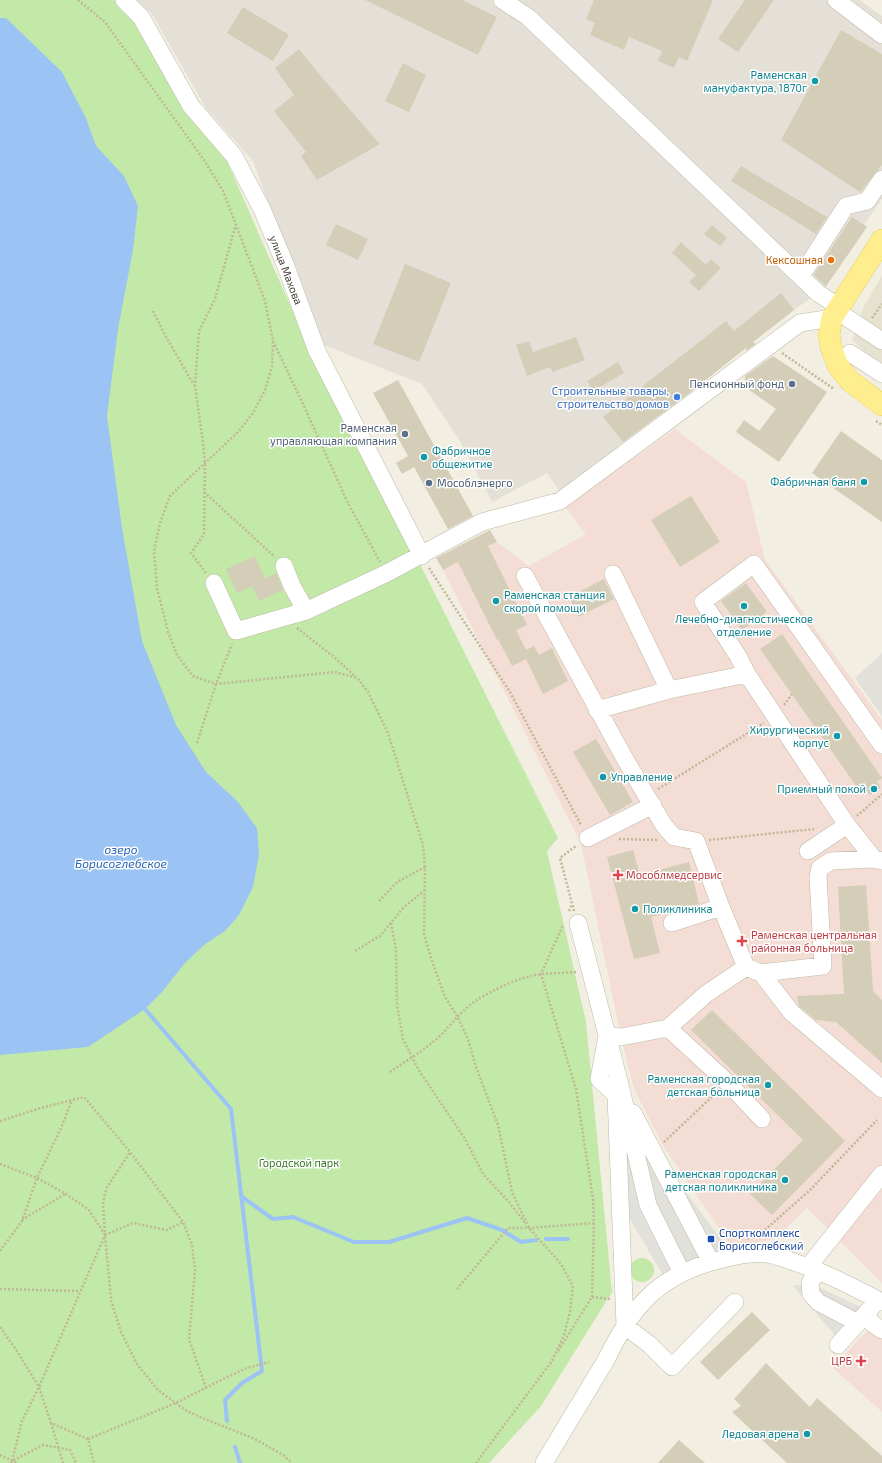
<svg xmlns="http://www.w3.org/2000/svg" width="882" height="1463" viewBox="0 0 882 1463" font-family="'Exo 2',sans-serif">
<rect width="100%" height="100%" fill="#f2efe2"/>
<path fill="#e6e2d0" d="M882 276V367L852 340 864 306Z"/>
<path fill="#e4e0d8" d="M135 0H860L882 16V199L864 225 867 227 825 288 794 310 560 492 547 473 492 502 460 441 422 384 319 343 253 161 207 110 152 14Z"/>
<path fill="#f4ddd5" d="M675 429 746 482 765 560 882 720V1283L807 1208 776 1238 733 1249 662 1144 634 1089 621 1037 581 844 443 570 497 542 529 566 586 534 565 507Z
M879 1318 882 1320V1412L833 1368 846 1353Z"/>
<path fill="#c3e9a9" d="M0 0H114L139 24 227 161 293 312 558 838 547 851 586 1022 612 1292 541 1406 489 1463H0Z
M630 1270a12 12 0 1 1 24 0a12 12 0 1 1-24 0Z"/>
<path fill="#e2e0db" d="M882 653V716L855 678Z
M623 1118 658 1154 722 1241 714 1256 664 1277 627 1214Z
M810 1283 872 1312 843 1345 793 1286Z"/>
<path fill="#9bc3f3" d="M0 18H6L62 72 86 118 96 146 124 176 138 206 133 250 118 329 107 416 122 528 142 641 176 725 206 772 238 802 257 828 259 855 253 887 239 915 225 931 204 945 185 963 161 993 145 1009 88 1047 0 1055Z"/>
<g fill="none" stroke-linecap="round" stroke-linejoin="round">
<path stroke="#9bc3f3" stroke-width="4" d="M145 1009 231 1109 262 1371 242 1383 225 1400 227 1421
M242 1197 273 1219 293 1217 354 1242H389L467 1218 502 1230 521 1242 536 1240
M546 1239H568
M235 1447 240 1463"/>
</g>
<path fill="#d4cdb7" d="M365 0H462L497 17 478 55Z
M594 0H713L687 61 679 57 674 68 658 61 662 51 629 37 624 50 590 35 595 23 586 19Z
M745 0H774L738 52 718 39Z
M243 7 289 35 273 61 227 33Z
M841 30 882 54V165L860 192 781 140Z
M299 49 324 80 380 144 317 180 301 156 306 152 274 111 294 95 275 68Z
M403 63 426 75 409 112 385 101Z
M741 166 827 217 816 234 731 181Z
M852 217 867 227 826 286 814 275Z
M336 224 368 239 358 260 326 245Z
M712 225 727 238 720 246 704 234Z
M681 242 706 265 711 259 721 268 699 291 689 282 696 275 672 253Z
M405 264 451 283 419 362 373 344Z
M781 293 794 310 753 342 756 344 746 351V348L683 398 623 442 603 417 726 321 734 331Z
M576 337 585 360 552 372 550 367 527 376 516 345 529 341 533 352Z
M773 356 827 392 779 462 736 432 744 420 759 431 776 409 745 387V376Z
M618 362 624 373 593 391 587 381Z
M398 380 473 516 448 529 414 467 402 474 396 463 408 456 373 393Z
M841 431 882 460V522L812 473Z
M691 496 720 542 680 567 651 520Z
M490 530 497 542 488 546 527 625 516 630 526 650 534 646 539 655 552 648 568 681 543 694 526 659 512 666 498 639 497 640 458 562 443 570 436 558Z
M255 556 265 579 276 573 283 590 259 601 252 586 237 593 226 569Z
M604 579 614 599 578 617 569 597Z
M746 583 767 612 742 630 721 601Z
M782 634 882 778 877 782 881 788 870 795 866 790 861 793 760 649Z
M596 739 633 802 610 815 573 752Z
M633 850 640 875 689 862 699 904 651 917 660 953 634 959 607 857Z
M866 885 873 991 882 1000V1063L836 1022 816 1020 799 1006 797 996 844 994 838 887Z
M712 1010 845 1141 772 1215 750 1194 803 1140 691 1030Z
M752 1312 770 1330 718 1380 700 1362Z
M766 1363 810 1407 817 1398 882 1456V1463H787L732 1412 741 1406 734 1399Z
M679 1440 705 1463H658Z"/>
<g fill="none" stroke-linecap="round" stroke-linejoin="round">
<g stroke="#beb9a5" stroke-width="18">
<path id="minor" d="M124 0 141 17 191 106 234 156 262 209 285 264 317 351 422 556
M502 0 528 17 818 293 839 307
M836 0 882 35
M801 276 846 206 867 201 882 179
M837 311 882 341
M850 353 882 374
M284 566 292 586 306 611
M613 574 669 690
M525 576 625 759 663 824 674 837 696 841 721 907 746 967
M214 583 236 631 306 611 387 573 482 522 560 501 800 323 832 318
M597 710 669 690 747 674
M588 838 653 805
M808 851 847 825
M882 861 874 859 847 825 747 674 738 656 703 602 754 564 882 745
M578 923 620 1085 648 1205 682 1273
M672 923 721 907
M761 973 792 1013 882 1089
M668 1028 728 1083 762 1119
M633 1113 711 1262
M808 1267 882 1174
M817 1270 810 1283 811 1294 818 1302 858 1323
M735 1302 672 1367 650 1345 625 1326 616 1095 599 1079 607 1036 621 1037 668 1028 706 994 746 967 761 973 823 966 818 877 820 868 831 861 874 859
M865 1315 873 1324 882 1330
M838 1345 878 1300
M544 1463 606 1360C632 1306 659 1275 719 1260 734 1256 752 1252 767 1254 776 1255 785 1259 794 1262 824 1272 853 1287 882 1302"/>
</g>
<g stroke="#e8d15a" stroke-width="22">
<path id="major" d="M882 240 832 318 829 335 831 347 838 366 850 381 882 405"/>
</g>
<path stroke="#c0b795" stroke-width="2.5" stroke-dasharray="2 2" stroke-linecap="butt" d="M78 0 105 22 204 160 223 191 265 301 273 341 272 367 265 390 253 413 239 431 170 496 160 523 154 551 157 588 168 632 177 655 193 676 216 684 335 672 357 678 368 692 388 733 423 845 425 867 424 934 431 958 445 997 457 1016 468 1039 475 1064 498 1125 512 1192 529 1228 561 1264 573 1286 570 1312 564 1335 552 1361 476 1463
M153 311 166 337 194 385
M872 318 882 304
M273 341 303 404 347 501 380 562
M782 353 834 389
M876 421 882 425
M204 492 275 557
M429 568 510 692 581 825
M206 573 191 553 204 534 205 463 203 443 195 386 199 331 215 299 236 224
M297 628 334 657 356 677
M784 705 792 694
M197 743 216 684 232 644
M658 789 764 723
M857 816 882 794
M619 839 658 840
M709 840 814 829
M379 901 397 882 425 867
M569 911 572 904
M574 911 560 858 576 846
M391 923 396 949 397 1005 403 1039 418 1069 465 1139 483 1174 508 1201 526 1224
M355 951 380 936 404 907 424 891
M390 1072C407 1060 427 1049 442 1034 453 1022 463 1009 477 1000 494 989 522 976 542 974 554 973 565 973 576 972
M0 1121 41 1108 84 1097 130 1152 183 1222 192 1245 195 1270 189 1339 206 1388
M664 1142 717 1092
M0 1164 37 1178 66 1194 89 1210 105 1235 111 1300 121 1332 137 1364 158 1390 185 1410 200 1417 255 1439 283 1455 292 1463
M22 1220 65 1194
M105 1235 133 1223 167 1230 183 1222
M747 1239 766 1229 809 1191 877 1120
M0 1251 22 1221 37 1178 61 1128 72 1100
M0 1289 79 1291
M457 1289 508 1228H529L594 1223
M592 1297 610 1299
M0 1327 17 1351 39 1387 51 1423 88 1439 94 1463
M558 1351 592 1297 594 1223 593 1199 576 1089 541 974 563 925
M51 1423 63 1463
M88 1439 176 1403 227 1377 247 1368 269 1362
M0 1455 17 1463
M12 1461 22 1421 39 1387 105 1235 103 1203 106 1189 130 1152
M11 1463 12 1461 43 1445 70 1450 76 1463"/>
<use href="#minor" stroke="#fff" stroke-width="17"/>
<use href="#major" stroke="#ffee8e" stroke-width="21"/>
</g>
<g fill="#0f9aa8" stroke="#fff" stroke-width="1.5">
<circle cx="815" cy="81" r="4"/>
<circle cx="424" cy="457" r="4"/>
<circle cx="864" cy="482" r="4"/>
<circle cx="496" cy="601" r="4"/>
<circle cx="744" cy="606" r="4"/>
<circle cx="837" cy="736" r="4"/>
<circle cx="603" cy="777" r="4"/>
<circle cx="874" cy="789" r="4"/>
<circle cx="635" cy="909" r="4"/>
<circle cx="768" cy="1085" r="4"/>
<circle cx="785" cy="1180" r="4"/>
<circle cx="807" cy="1434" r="4"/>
</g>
<circle fill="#e8710a" stroke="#fff" stroke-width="1.5" cx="831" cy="260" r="4"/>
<g fill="#5c6f8a" stroke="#fff" stroke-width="1.5">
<circle cx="792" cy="384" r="4"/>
<circle cx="405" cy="434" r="4"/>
<circle cx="429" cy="483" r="4"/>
</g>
<circle fill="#3f7fe0" stroke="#fff" stroke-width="1.5" cx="677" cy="397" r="4"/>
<g fill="#e0444e" stroke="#fff" stroke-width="1.5">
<path d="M616 869h4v4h4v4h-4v4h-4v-4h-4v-4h4z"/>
<path d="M740 935h4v4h4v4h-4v4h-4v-4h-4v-4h4z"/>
<path d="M859 1355h4v4h4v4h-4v4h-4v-4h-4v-4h4z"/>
</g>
<rect fill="#1a4fb4" stroke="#fff" stroke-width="1.5" x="707" y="1235" width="8" height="8" rx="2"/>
<g text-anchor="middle" stroke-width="3" stroke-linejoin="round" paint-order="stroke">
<g font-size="11" fill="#0d838f" stroke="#fff" text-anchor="end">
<text x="807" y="79">Раменская<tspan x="807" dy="13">мануфактура, 1870г</tspan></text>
<text x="432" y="455" text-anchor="start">Фабричное<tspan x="432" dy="13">общежитие</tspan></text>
<text x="856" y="486">Фабричная баня</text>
<text x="504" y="599" text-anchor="start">Раменская станция<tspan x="504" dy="13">скорой помощи</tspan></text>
<text x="744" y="623" text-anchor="middle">Лечебно-диагностическое<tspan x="744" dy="13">отделение</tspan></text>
<text x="829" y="734">Хирургический<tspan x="829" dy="13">корпус</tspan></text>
<text x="611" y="781" text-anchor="start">Управление</text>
<text x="866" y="793">Приемный покой</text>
<text x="643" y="913" text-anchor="start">Поликлиника</text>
<text x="760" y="1083">Раменская городская<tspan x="760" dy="13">детская больница</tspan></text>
<text x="777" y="1178">Раменская городская<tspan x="777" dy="13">детская поликлиника</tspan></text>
<text x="799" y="1438">Ледовая арена</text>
</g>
<g font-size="11" fill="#c56008" stroke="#fff" text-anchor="end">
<text x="823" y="264">Кексошная</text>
</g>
<g font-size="11" fill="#443f33" stroke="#fff">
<text transform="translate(286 270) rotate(69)" y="4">улица Махова</text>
</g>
<g font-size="11" fill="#4e5e75" stroke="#fff" text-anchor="end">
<text x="784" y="388">Пенсионный фонд</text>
<text x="397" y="432">Раменская<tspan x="397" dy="13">управляющая компания</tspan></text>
<text x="437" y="487" text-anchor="start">Мособлэнерго</text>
</g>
<g font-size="11" fill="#366cbe" stroke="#fff" text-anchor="end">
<text x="669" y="395">Строительные товары,<tspan x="669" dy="13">строительство домов</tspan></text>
</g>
<g font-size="11" fill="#be3a42" stroke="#fff" text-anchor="start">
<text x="626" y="879">Мособлмедсервис</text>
<text x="751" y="939">Раменская центральная<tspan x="751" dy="13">районная больница</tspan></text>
<text x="852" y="1365" text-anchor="end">ЦРБ</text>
</g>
<g font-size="11" fill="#387724" stroke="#fff">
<text x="299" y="1167">Городской парк</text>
</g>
<g font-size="11" fill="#164399" stroke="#fff" text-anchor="start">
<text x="719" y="1237">Спорткомплекс<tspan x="719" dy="13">Борисоглебский</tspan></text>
</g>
<g font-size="12" font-style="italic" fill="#2865b3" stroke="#fff">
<text x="121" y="854">озеро<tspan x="121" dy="14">Борисоглебское</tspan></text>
</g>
</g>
</svg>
